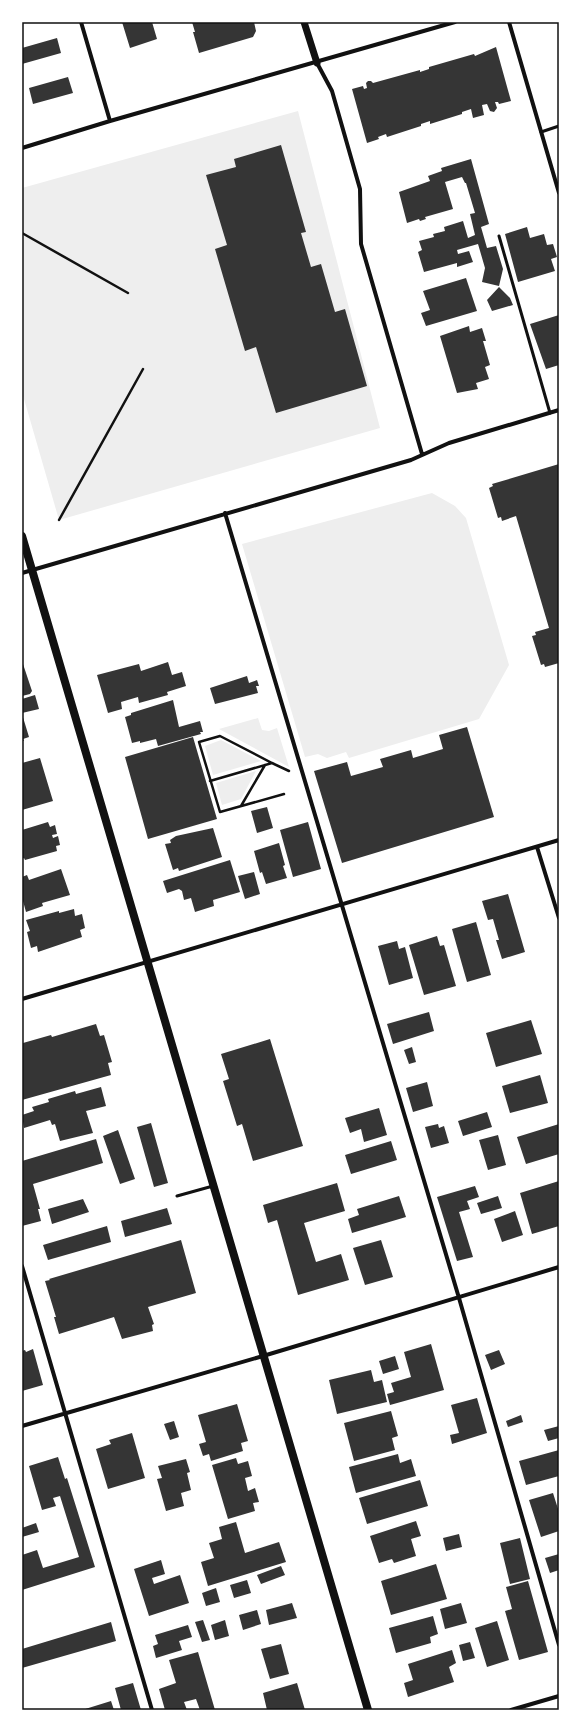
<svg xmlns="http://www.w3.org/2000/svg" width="581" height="1732" viewBox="0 0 581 1732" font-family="'PT Serif',serif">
<rect width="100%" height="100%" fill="#fff"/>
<path fill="#eee" d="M298 111 380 428 59 520 22 392V188Z
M432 493 455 506 466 518 509 665 479 719 349 758 346 752 327 758 318 754 305 757 242 544Z
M258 718 262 730 269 731 277 728 289 767 219 729Z
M221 740 261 761 213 775 205 746Z
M256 771 241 799 222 805 216 783Z"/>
<path fill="#353535" d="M122 22H152L157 39 130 48Z
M192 22H254L256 31 253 37 199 53 193 32H195Z
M57 38 61 53 22 64V48Z
M496 47 511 101 499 104 498 102H495L497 108 494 112 490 111 487 104 482 105 484 115 473 118 471 109 462 112V114L430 124V121L421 124V126L387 137 386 134 378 137 379 139 367 143 352 89 363 86 364 89 367 88 366 83 368 81H371L373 83 420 70V72L429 69V67L474 54 475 56Z
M68 77 73 93 33 104 29 88Z
M281 145 306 232 301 233 311 267 321 264 335 312 345 309 367 386 276 413 256 347 245 351 215 249 227 245 206 175 236 167 234 159Z
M471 159 489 224 481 227 487 248 496 246 503 269 499 286 482 282 485 268 478 244 457 250 458 254 469 251 473 262 457 267V263L424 272 418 252 422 250 419 241 434 237 433 234 445 231 444 227 463 221 468 238 475 235 470 214 475 213 466 183H465L462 177 445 182 453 209 425 217 426 219 420 221 419 219 407 223 399 192 430 181 428 176 442 171 441 168Z
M527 227 530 238 544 234 547 245 553 244 557 257 551 259 555 271 518 282 505 234Z
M466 278 477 311 426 326 421 313 430 310 423 291Z
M499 287 510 298 513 305 492 311 487 300Z
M559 315V365L546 369 530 324Z
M469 326 470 332 482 328 486 341H483L490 365 485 367 489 379 476 383 478 389 457 393 440 336Z
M559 464V663L545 667 544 664 541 665 532 636 536 635 535 632 549 628 516 516 502 521 501 517 498 518 489 488 493 486 492 484Z
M22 661 32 691 30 694 22 696Z
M168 662 172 675 182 672 186 686 167 692 168 695 139 703 138 697 121 702 122 709 108 713 97 675 139 664 141 671Z
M247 676 249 683 257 680 259 686H256L258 693 215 704 210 688Z
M35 695 39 709 22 713V699Z
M173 700 179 727 200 721 203 732H200L201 734 158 746 156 739 140 743V741L132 743 125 717 131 715V713Z
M22 714 29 737 23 739 24 741H22Z
M467 727 494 817 342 863 314 771 347 762 351 776 383 767 380 759 411 750 413 758 443 749 439 735Z
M193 737 217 819 148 839 125 757Z
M40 758 53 801 22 810V763Z
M267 807 273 828 257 833 251 811Z
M48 822 50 827 55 825 57 834 52 835 53 838 58 836 60 845 56 846 57 851 25 860 24 858 22 859V830Z
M308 822 321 869 293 877 280 830Z
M213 828 222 857 179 871 178 868 173 870 165 844 171 843 170 840 176 836Z
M279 843 285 865 283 866 287 878 266 884 262 872 260 873 254 851Z
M230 860 240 892 213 900 214 906 195 912 191 898 184 900 182 891 179 889 167 893 163 881Z
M61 869 70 895 42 903 43 906 26 912 23 901 22 902V877L27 875 29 880Z
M254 872 260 894 245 899 238 876Z
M508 894 525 952 502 959 496 940H499L493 919 488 920 482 901Z
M74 909 75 916 82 914 85 928 80 930 82 937 38 952 37 946 31 948 27 932 30 931 26 920 59 911V913Z
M476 922 491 975 467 982 452 929Z
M437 936 440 946 444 945 456 986 424 995 409 945Z
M397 941 399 949 405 947 413 978 389 985 378 946Z
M429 1012 434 1031 393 1044 387 1024Z
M531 1020 542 1054 496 1067 486 1033Z
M96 1024 100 1036 104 1035 112 1062 108 1063 111 1075 22 1100 23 1043 51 1035 52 1037Z
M270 1039 303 1146 253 1161 242 1124 237 1126 223 1081 229 1079 221 1054Z
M412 1047 416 1062 409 1064 404 1050Z
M540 1075 548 1103 510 1113 502 1086Z
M427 1082 433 1106 413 1112 406 1088Z
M101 1087 106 1106 86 1111 93 1133 60 1141 55 1124 52 1125 50 1120 24 1128 22 1115 34 1111 32 1107 49 1102 48 1099 75 1091 76 1094Z
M379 1108 387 1135 364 1142 361 1129 350 1133 345 1118Z
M487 1112 492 1127 463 1136 458 1121Z
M151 1123 168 1183 154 1187 137 1127Z
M438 1124 439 1128 444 1126 449 1143 431 1148 425 1127Z
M559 1124V1154L526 1164 517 1137Z
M118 1130 135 1179 120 1184 103 1136Z
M498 1135 506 1165 488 1170 479 1140Z
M96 1139 103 1163 33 1184 40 1209H38L41 1221 22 1226V1161Z
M391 1141 397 1160 351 1174 345 1155Z
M559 1181V1226L532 1234 520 1193Z
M337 1183 345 1211 304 1223 316 1262 341 1254 349 1280 298 1295 277 1220 268 1223 263 1205Z
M475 1186 479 1197 467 1201 470 1209 459 1212 473 1257 457 1261 437 1197Z
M399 1196 406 1217 352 1233 348 1219 359 1215 357 1209Z
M498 1196 502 1208 481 1214 477 1203Z
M83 1199 89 1212 52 1224 48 1209Z
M167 1208 172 1224 125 1237 121 1221Z
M515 1211 523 1235 502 1242 494 1219Z
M107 1226 111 1242 48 1260 43 1245Z
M181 1240 196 1293 148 1307 154 1324 152 1325 153 1331 122 1339 114 1317 59 1334 54 1317H56L45 1281 50 1280 49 1279Z
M381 1240 393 1277 365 1285 353 1248Z
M431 1344 444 1390 390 1405 387 1394 394 1392 391 1383 411 1377 404 1352Z
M33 1349 43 1385 22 1391V1351L25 1350 26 1352Z
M499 1350 505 1364 491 1370 485 1355Z
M395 1356 399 1369 383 1374 379 1361Z
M371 1370 374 1382 382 1380 387 1402 337 1414 329 1380Z
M477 1398 487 1433 452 1444 450 1435 459 1433 451 1405Z
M237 1404 248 1441 241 1443 243 1451 211 1461 209 1454 203 1456 199 1444 206 1442 198 1415Z
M391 1411 398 1436 392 1438 395 1450 354 1461 344 1423Z
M521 1415 523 1422 508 1427 506 1421Z
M174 1421 179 1437 170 1440 164 1424Z
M559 1426V1438L548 1441 544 1430Z
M132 1433 145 1478 108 1489 96 1449 111 1444 109 1440Z
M559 1450V1476L526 1485 519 1461Z
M398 1454 400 1463 411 1459 416 1476 356 1493 349 1467Z
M58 1457 65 1479 67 1478 95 1567 22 1590V1555L37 1550 43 1568 79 1557 60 1496 53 1498 56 1506 42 1510 29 1466Z
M236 1458 238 1464 248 1461 252 1476 245 1478 248 1491 255 1488 259 1502 253 1503 255 1511 228 1519 212 1465Z
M186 1459 190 1472 187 1473 191 1490 181 1493 184 1506 166 1511 157 1479 162 1478 158 1466Z
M420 1480 428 1506 367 1524 359 1498Z
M553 1493 559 1512V1531L541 1537 529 1500Z
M416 1521 421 1536 411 1539 416 1556 394 1563 392 1559 379 1563 370 1536Z
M236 1522 245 1553 279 1542 286 1562 208 1586 201 1562 214 1558 209 1543 222 1539 219 1527Z
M36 1523 39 1532 22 1537V1528Z
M459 1534 462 1547 446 1551 443 1538Z
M520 1538 530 1579 510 1584 500 1543Z
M559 1554V1570L550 1573 545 1558Z
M161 1560 165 1574 152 1578 154 1584 180 1575 189 1603 149 1616 134 1569Z
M436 1564 447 1599 391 1615 381 1581Z
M281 1566 285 1575 261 1584 257 1575Z
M247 1580 251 1593 234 1598 230 1585Z
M528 1581 548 1652 519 1660 505 1611 512 1609 506 1587Z
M216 1588 220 1602 206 1606 202 1593Z
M292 1603 297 1618 269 1625 266 1610Z
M461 1603 467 1623 445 1629 440 1609Z
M257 1610 261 1624 243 1630 239 1615Z
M433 1616 438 1634 430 1637 431 1643 396 1653 389 1628Z
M203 1620 210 1640 202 1642 195 1622Z
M225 1620 229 1636 215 1640 211 1625Z
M497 1621 509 1660 487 1667 475 1628Z
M111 1622 116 1641 22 1668V1649Z
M188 1625 192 1637 179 1641 182 1650 156 1658 153 1646 158 1644 155 1635Z
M470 1642 475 1658 463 1661 459 1645Z
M281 1644 289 1674 270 1679 261 1649Z
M452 1650 456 1663 449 1667 454 1682 408 1697 404 1683 413 1680 408 1664Z
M198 1652 215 1710H200L196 1699 184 1702 187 1710H165L159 1689 176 1683 169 1660Z
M133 1683 141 1710H121L115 1688Z
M297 1683 305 1710H267L263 1693Z
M111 1701 114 1710H82Z"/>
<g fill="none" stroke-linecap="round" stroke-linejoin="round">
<path stroke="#111" stroke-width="2.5" d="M22 233 128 293
M59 520 143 369
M272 763 220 736 199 742 220 812 284 794
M210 781 272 763 289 771
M241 806 265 765"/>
<path stroke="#111" stroke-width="3" d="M541 132 559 126
M499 236 550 413
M177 1196 213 1186"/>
<path stroke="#111" stroke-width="4" d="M81 22 110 121
M509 22 559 193
M317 63 332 91 360 189 361 244 422 454
M22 148 110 121 455 22
M225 513 459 1298 559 1645
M22 573 411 460 449 443 559 410
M537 847 559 918
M22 999 559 840
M22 1266 152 1710
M22 1426 263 1356 559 1267
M511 1710 559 1696"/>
<path stroke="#111" stroke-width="7" d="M304 22 317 63"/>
<path stroke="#111" stroke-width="8" d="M22 536 368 1710"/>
</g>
<rect width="581" height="1732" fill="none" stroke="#ffffff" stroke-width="46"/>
<rect x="23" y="23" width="535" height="1686" fill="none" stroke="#111" stroke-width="1.5"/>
</svg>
